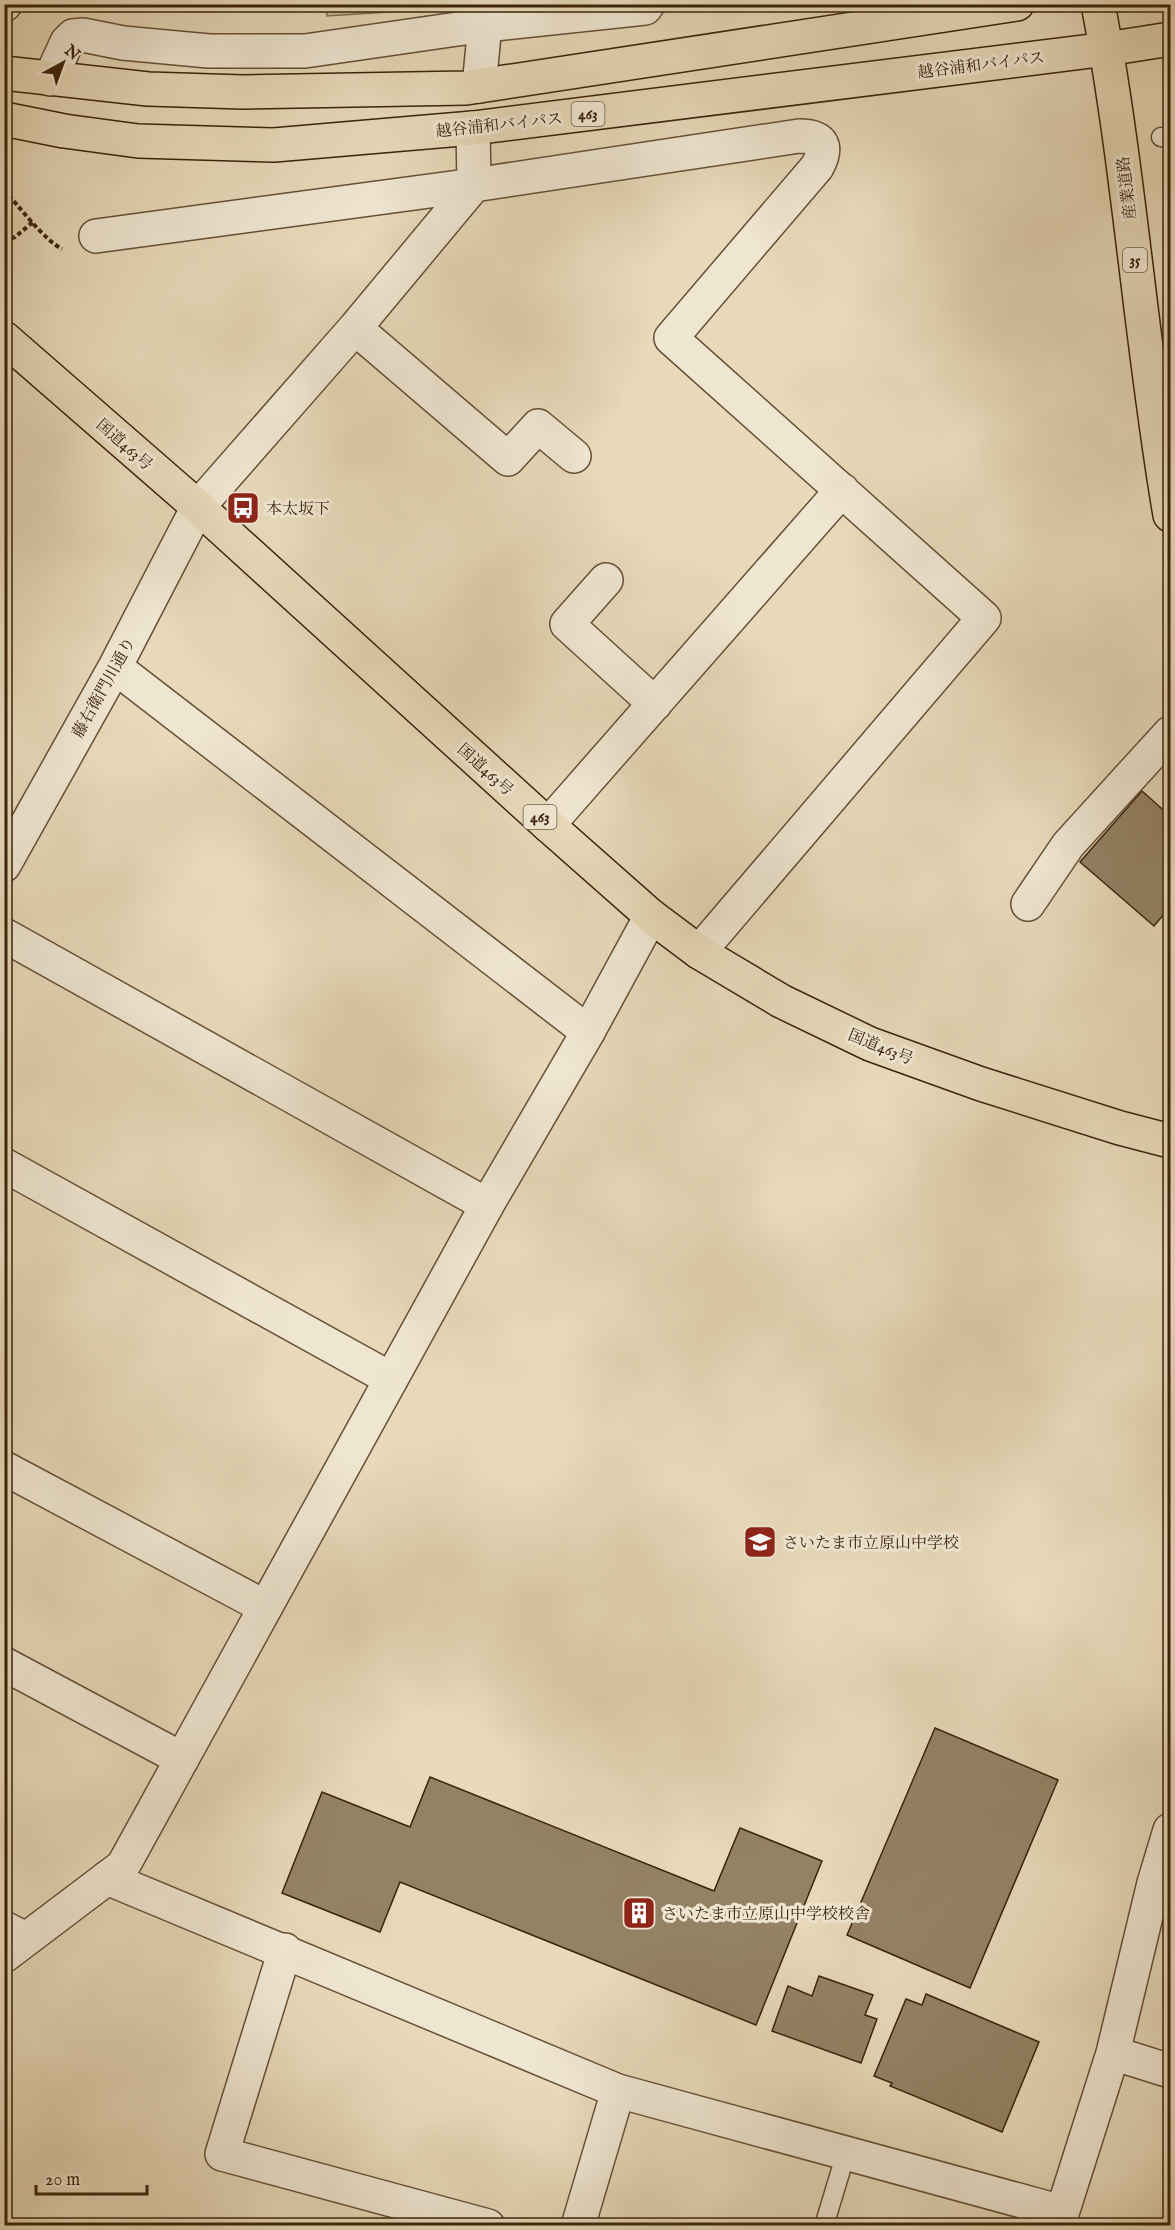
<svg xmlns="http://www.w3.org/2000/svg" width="1175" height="2230" viewBox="0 0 1175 2230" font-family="'IM FELL English','Noto Serif JP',serif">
<rect width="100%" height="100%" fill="#e7d9b9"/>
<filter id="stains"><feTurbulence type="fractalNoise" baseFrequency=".00333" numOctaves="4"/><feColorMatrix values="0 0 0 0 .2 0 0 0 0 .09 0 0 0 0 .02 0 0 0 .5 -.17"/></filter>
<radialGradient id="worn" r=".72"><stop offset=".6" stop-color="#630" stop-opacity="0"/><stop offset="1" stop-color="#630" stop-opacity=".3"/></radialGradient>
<path fill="#caba9b" stroke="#826e53" stroke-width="1.5" d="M424 4 435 9 327 16 326 5Z"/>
<path fill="#948265" stroke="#3b230b" stroke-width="1.5" d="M1142 791 1170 816V907L1154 926 1080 862Z
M935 1728 1058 1780 970 1988 847 1935Z
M430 1777 714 1891 740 1828 822 1861 756 2025 400 1882 380 1932 282 1893 322 1792 410 1827Z
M819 1976 873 1995 865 2015 877 2019 861 2063 772 2031 788 1986 812 1996Z
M926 1994 1039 2042 1002 2132 890 2086 892 2083 874 2076 906 1999 922 2005Z"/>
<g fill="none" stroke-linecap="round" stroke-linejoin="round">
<g stroke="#665036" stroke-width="21">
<path id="service" d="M1161 137 1170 139
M824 2226 846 2153"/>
</g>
<g stroke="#665036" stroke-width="30">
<path id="pedestrian" d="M465 4 485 25"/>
</g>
<g stroke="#665036" stroke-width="36">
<path id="minor" d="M4 5 5 4
M50 79 67 42 73 36 83 35 123 43 209 51H305L485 25 645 8 648 4
M479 86 485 25
M96 236 474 185 799 136C824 136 828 147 817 167L671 338 984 618 699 952
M355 328 508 459 538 426 574 456
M606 580 567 624 655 704
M115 667 588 1032
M548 825 842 490
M4 865 115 667 198 507 355 328 474 185 473 128
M1028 904 1068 845 1170 733
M4 935 487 1205
M4 1165 391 1379
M4 1468 265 1607
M4 1664 182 1759
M107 1878 618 2091 1062 2212
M4 1928 26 1939
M285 1950 222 2154 488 2226
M1113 2053 1170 2071
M578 2226 618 2091
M1058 2226 1113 2053 1154 1883 1170 1830"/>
</g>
<g stroke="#665036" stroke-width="36">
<path id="tertiary" d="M4 1956 123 1866 487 1205 588 1032 651 916"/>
</g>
<g stroke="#3b230b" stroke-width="36">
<path id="primary" d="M1098 4C1130 173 1141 346 1170 515"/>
</g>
<g stroke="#3b230b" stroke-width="36">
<path id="trunk" d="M4 73 148 89 243 92 466 88 1017 4
M4 119 64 131 138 141 274 145 473 128 1107 49 1170 39
M4 338 198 507 548 825 651 916 699 952 781 1001 870 1044 981 1084 1120 1128 1170 1141"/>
</g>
<path stroke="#3b230b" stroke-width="4" stroke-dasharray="4.5 3" stroke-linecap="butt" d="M4 190C19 206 44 240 62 249
M4 241 15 237 33 222"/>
<use href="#service" stroke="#efe6d2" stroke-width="18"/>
<use href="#pedestrian" stroke="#efe6d2" stroke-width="27"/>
<use href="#minor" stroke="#efe6d2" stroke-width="33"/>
<use href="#tertiary" stroke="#efe6d2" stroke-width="33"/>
<use href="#primary" stroke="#e7d9b9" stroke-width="33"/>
<use href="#trunk" stroke="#e7d9b9" stroke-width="33"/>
</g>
<defs>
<g id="bus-square" transform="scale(1.725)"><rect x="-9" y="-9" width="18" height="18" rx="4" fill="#8f2418" stroke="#efe6d2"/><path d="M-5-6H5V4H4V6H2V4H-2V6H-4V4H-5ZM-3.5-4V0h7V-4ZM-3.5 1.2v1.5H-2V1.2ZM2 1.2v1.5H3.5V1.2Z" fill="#fff"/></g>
<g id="school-square" transform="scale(1.725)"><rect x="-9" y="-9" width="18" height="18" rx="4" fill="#8f2418" stroke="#efe6d2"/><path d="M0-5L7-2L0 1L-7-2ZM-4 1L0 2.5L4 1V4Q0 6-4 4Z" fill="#fff"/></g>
<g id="building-square" transform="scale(1.725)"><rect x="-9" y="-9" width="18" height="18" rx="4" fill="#8f2418" stroke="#efe6d2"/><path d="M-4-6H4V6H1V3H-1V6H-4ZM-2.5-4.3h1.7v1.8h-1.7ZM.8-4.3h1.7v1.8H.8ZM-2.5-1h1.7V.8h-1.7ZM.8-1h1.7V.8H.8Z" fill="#fff"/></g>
</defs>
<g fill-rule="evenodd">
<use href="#bus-square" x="243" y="508"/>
<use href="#school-square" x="760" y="1542"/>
<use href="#building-square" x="639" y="1913"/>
</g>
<g text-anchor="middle" stroke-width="6" stroke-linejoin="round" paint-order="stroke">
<g fill="#efe6d2" stroke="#715e47" stroke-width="1.5">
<rect x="571.5" y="102" width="33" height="24" rx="4.5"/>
<rect x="1123" y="248" width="24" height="24" rx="4.5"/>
<rect x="523.5" y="805" width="33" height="24" rx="4.5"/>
</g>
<g font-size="15" font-weight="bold" fill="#3b230b">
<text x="588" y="119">463</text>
<text x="1135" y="265">35</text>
<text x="540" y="822">463</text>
</g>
<g font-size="16" fill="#3b230b" stroke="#efe6d2">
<text transform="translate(981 64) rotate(-7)" y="6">越谷浦和バイパス</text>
<text transform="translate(499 124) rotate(-6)" y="6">越谷浦和バイパス</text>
<text transform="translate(1126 188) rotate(-97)" y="6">産業道路</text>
<text transform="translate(125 444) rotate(41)" y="6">国道463号</text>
<text transform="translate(103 687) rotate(-61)" y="6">藤右衛門川通り</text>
<text transform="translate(486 769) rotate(42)" y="6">国道463号</text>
<text transform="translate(881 1046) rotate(22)" y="6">国道463号</text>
</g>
<g font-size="16" fill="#3b230b" stroke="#efe6d2" text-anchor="start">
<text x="266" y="514">本太坂下</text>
<text x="783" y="1548">さいたま市立原山中学校</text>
<text x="662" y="1919">さいたま市立原山中学校校舎</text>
</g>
</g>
<rect width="1175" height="2230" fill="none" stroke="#e7d9b9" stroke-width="24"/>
<rect x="6" y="6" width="1163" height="2218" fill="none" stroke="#3b230b" stroke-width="3"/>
<rect x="12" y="12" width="1151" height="2206" fill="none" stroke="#3b230b" stroke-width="1.5"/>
<g transform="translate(63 63) rotate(41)" stroke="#efe6d2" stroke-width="4.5" paint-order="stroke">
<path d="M0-4.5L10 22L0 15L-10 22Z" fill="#3b230b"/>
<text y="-9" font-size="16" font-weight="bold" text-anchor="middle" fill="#3b230b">N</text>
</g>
<path d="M36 2185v9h111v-9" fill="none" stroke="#3b230b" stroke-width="3"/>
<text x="45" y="2185" font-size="18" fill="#3b230b" stroke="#efe6d2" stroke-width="4.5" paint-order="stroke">20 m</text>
<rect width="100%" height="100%" filter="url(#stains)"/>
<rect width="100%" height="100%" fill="url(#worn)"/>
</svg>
